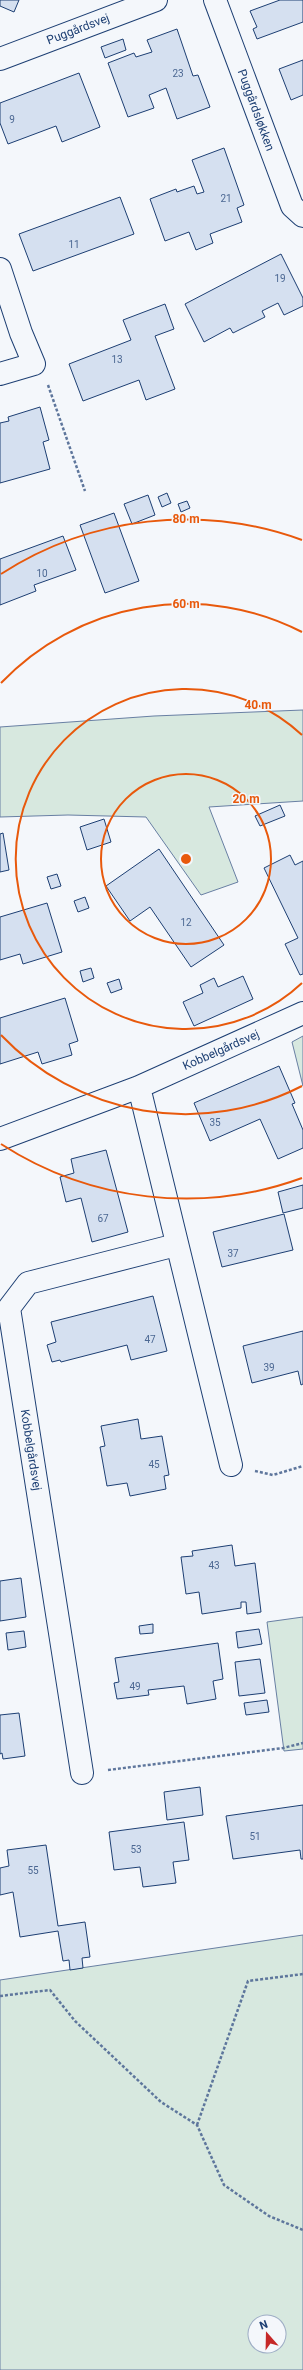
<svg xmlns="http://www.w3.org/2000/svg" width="303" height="2370" viewBox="0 0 303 2370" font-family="Roboto,sans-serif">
<rect width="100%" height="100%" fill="#f4f7fb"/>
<path fill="#d7e8df" stroke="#687fa3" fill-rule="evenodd" d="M303 710V801L209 807 238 882 201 895 146 817 68 815 0 817V727L154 716Z
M303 1036V1086L292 1042Z
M303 1617V1749L284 1751 267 1622Z
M303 1935V2370H0V1980ZM255 2322H279V2346H255Z"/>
<path fill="#d5e0f0" stroke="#1d3f73" d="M0 0H19L14 12 0 6Z
M280 0H303V22L257 39 253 29 257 27 250 11Z
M177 29 193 76 198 75 210 107 177 119 166 88 149 95 154 108 128 117 108 63 134 53 136 57 152 52 147 40Z
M123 39 126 50 105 58 101 47Z
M303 60V95L291 100 279 69Z
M79 73 100 127 62 142 56 126 8 144 0 123V103Z
M224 148 244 205 237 208 242 222 210 234 213 243 196 250 189 232 165 241 150 199 176 189 177 192 194 186 197 194 204 192 192 160Z
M120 197 134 234 33 271 19 234Z
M281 254 303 298V306L284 315 278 303 262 311 265 317 233 333 230 328 204 342 185 304Z
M165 304 174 329 155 336 175 389 146 400 139 380 83 401 69 364 131 340 123 320Z
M40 407 49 440 43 442 50 469 0 483V423L9 421 8 417Z
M167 493 171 503 162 507 158 497Z
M148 495 155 515 132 524 124 504Z
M187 501 190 508 181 512 178 504Z
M114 513 139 581 105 593 80 525Z
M63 536 76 570 34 585 36 591 0 605V559Z
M280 805 285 816 260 826 255 816Z
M104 819 111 842 87 850 80 827Z
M3 833 9 870 0 872V834Z
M159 849 224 945 191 967 150 907 130 921 106 886Z
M290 855 295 865 303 861V974L300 975 285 944 298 938 264 868Z
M57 874 61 886 51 889 47 877Z
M85 897 89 908 78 912 74 901Z
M47 903 62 952 23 964 20 954 0 960V917Z
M91 968 94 978 83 982 80 971Z
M243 976 253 999 194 1026 183 1002 203 993 200 985 214 978 218 987Z
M119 979 122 989 111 993 107 983Z
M65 998 78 1041 69 1044 72 1055 42 1064 38 1052 0 1064V1018Z
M279 1066 295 1103 292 1104 303 1130V1148L278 1159 260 1119 210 1141 194 1103Z
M106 1150 128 1232 92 1242 81 1198 66 1202 60 1177 74 1173 71 1159Z
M303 1185V1208L283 1213 278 1192Z
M284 1214 293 1250 222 1267 213 1232Z
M153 1296 167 1351 131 1360 127 1345 61 1362 60 1360 52 1362 47 1345 56 1342 51 1322Z
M303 1331V1384L301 1385 298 1371 252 1383 243 1346Z
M138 1419 141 1439 162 1436 169 1475 164 1476 166 1489 130 1496 127 1483 107 1486 100 1447 105 1446 101 1426Z
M232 1545 235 1566 255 1563 261 1612 247 1614 246 1602H241V1608L202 1614 199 1592 186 1594 181 1557 193 1556 192 1551Z
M21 1578 26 1617 0 1621V1581Z
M153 1624V1633L140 1634 139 1626Z
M259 1629 262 1644 238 1648 236 1632Z
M24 1631 26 1647 8 1650 6 1633Z
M218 1643 223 1679 213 1681 216 1699 187 1704 184 1686 148 1690 149 1695 117 1699 114 1683 119 1682 115 1658Z
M260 1659 265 1693 239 1696 235 1662Z
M267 1700 269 1712 246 1715 244 1703Z
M19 1713 25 1756 3 1759 2 1753 0 1754V1715Z
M200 1787 203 1815 167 1820 164 1792Z
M303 1805V1859H301L300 1850 233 1859 226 1816Z
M184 1822 189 1860 173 1862 176 1883 143 1887 140 1867 114 1870 109 1832Z
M46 1845 58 1926 85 1922 90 1957 82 1958 83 1968 70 1970 69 1960 63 1961 58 1931 20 1937 13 1892 0 1895V1868L9 1866 7 1850Z"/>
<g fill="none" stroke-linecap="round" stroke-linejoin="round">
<g stroke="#1d3f73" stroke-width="24">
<path id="street" d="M215 0 292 206 303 216
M0 59 156 0
M0 269 21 333 34 364 0 374
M139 1087 231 1465
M0 1139 139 1087 303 1013
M82 1773 9 1308 28 1283 176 1245"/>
</g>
<path stroke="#5e769c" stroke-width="2.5" stroke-dasharray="3 2" stroke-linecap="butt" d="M48 385 85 491
M255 1471 273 1475 303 1466
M108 1770 283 1748 303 1743
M0 1996 50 1990 75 2021 161 2102 197 2125 224 2185 269 2216 303 2230
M197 2125 248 1981 303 1974"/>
<use href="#street" stroke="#f4f7fb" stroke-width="22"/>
</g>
<g fill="none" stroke="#e8590c" stroke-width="2">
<circle cx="186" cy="859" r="85"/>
<path d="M302 983A170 170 0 1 1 302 735"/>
<path d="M302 1086A255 255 0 0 1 1 1035M1 683A255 255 0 0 1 302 632"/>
<path d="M302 1178A340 340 0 0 1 1 1144M1 574A340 340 0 0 1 302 540"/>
</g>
<g text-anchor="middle" stroke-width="3" stroke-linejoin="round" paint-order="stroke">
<g font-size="10" fill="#4b6792">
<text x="178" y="77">23</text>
<text x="12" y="123">9</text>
<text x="226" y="202">21</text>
<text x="74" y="248">11</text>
<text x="280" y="282">19</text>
<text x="117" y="363">13</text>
<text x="42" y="577">10</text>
<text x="186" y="926">12</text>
<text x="215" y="1126">35</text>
<text x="103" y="1222">67</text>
<text x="233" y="1257">37</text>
<text x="150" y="1343">47</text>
<text x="269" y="1371">39</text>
<text x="154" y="1468">45</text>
<text x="214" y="1569">43</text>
<text x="135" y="1690">49</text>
<text x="255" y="1840">51</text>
<text x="136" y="1853">53</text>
<text x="33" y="1874">55</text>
</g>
<g font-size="12" fill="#1d3f73" stroke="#f4f7fb">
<text transform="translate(78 29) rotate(-21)" y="4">Puggårdsvej</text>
<text transform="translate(256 110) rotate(70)" y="4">Puggårdsløkken</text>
<text transform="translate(221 1050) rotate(-24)" y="4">Kobbelgårdsvej</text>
<text transform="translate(31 1450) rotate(81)" y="4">Kobbelgårdsvej</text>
</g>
</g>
<circle cx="186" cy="859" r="6" fill="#e8590c" stroke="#f4f7fb" stroke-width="2"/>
<g font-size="12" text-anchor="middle" font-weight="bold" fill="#e8590c" stroke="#f4f7fb" stroke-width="3" stroke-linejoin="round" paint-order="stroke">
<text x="186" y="523">80 m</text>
<text x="186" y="608">60 m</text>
<text x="258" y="709">40 m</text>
<text x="246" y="803">20 m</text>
</g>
<g transform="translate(267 2334) rotate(340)"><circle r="19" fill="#f4f7fb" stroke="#9eadc5"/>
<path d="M0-3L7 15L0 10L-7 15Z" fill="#c62828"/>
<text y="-6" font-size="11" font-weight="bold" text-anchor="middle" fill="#1d3f73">N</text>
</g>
</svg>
